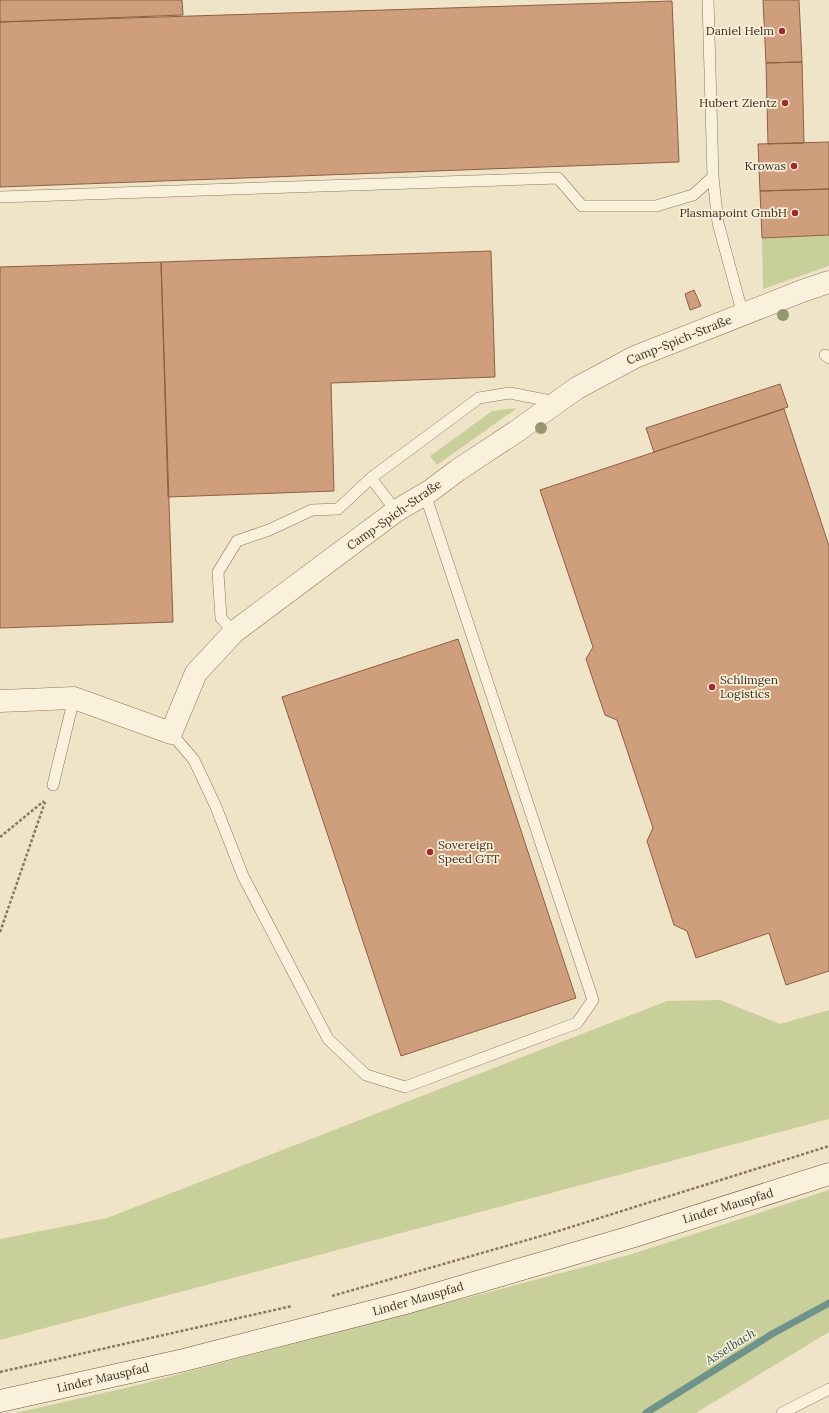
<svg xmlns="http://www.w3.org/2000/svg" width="829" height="1413" viewBox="0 0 829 1413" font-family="Lora,serif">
<rect width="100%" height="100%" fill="#f0e4c8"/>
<path fill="#c9cf9b" d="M829 235V266L763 289 762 238Z
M517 408 437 465 430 456 492 411Z
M720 1000 780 1024 829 1010V1119L0 1340V1239L107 1218 667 1001Z
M829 1190V1332L696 1413H15L134 1386 629 1255Z"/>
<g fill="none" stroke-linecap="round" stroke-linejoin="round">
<path stroke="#6f938a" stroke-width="7" d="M646 1413 772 1334 829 1303"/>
</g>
<path fill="#cf9f7d" stroke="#8d5f41" d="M0 0H182L183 15 0 22Z
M763 0H799L802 62 766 63Z
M672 1 679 162 0 187V22Z
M802 62 804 143 768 144 766 63Z
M829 142V189L760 191 758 144Z
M829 189V235L762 238 760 191Z
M491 251 495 377 331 383 334 491 168 497 161 262Z
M161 262 173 622 0 628V267Z
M694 290 701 306 690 310 685 294Z
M780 384 788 407 654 452 646 428Z
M784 409 829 546V971L786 985 769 933 696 958 687 931 674 925 647 841 653 828 617 720 605 715 586 659 593 647 540 490Z
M458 639 576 998 401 1056 282 697Z"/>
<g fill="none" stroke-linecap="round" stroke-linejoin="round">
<g stroke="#8d765c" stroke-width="12">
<path id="lane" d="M708 0 713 177
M0 197 558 178 582 206H656L693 195 713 177 718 223 743 315
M825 355 829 358
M371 478 396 511
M234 632 221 618 218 572 237 541 269 530 312 510 338 509 371 478 479 398 510 393 556 402
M171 733 194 760 216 807 243 876 328 1039 366 1075 405 1087 577 1023 593 1000 425 494
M53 785 74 698
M782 1413 829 1389"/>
</g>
<g stroke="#8d765c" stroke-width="23">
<path id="street" d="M0 701 74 698 171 733 196 673 234 632 396 511 430 491 458 470 517 431 577 388 635 357 802 291 829 282"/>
</g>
<g stroke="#6f573f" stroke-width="23">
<path id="secondary" d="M0 1401 184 1360 409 1302 631 1237 829 1174"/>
</g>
<path stroke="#8d765c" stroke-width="2.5" stroke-dasharray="3 2" stroke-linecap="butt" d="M0 837 44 801
M0 932 45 802
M332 1296 555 1232 829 1146
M0 1372 292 1306"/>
<use href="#lane" stroke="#faf1dc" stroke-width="11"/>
<use href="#street" stroke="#faf1dc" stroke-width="22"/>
<use href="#secondary" stroke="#faf1dc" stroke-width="22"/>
</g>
<g fill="#96986f">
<circle cx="783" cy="315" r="6"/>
<circle cx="541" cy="428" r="6"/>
</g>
<g fill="#9e2a2b" stroke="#f7eed8" stroke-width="1.5">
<circle cx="782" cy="31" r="4"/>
<circle cx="785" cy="103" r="4"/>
<circle cx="794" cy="166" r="4"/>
<circle cx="795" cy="213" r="4"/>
<circle cx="712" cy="687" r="4"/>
<circle cx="430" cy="852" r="4"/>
</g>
<g text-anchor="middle" stroke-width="3.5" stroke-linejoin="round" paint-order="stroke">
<g font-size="12" fill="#3d2e20" stroke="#f7eed8" text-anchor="end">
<text x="774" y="35">Daniel Helm</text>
<text x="777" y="107">Hubert Zientz</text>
<text x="786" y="170">Krowas</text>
<text x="787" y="217">Plasmapoint GmbH</text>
<text x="720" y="684" text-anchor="start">Schlimgen<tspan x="720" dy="14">Logistics</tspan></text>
<text x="438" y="849" text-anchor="start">Sovereign<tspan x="438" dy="14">Speed GTT</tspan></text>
</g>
<g font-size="12" fill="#3d2e20" stroke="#f7eed8">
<text transform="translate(679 340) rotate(-22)" y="4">Camp-Spich-Straße</text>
<text transform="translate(394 515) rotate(-35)" y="4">Camp-Spich-Straße</text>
<text transform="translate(728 1206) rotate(-17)" y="4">Linder Mauspfad</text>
<text transform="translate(418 1299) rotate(-16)" y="4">Linder Mauspfad</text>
<text transform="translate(103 1378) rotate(-13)" y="4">Linder Mauspfad</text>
</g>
<g font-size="13" font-style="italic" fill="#2f5d5a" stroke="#f7eed8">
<text transform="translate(730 1346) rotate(-32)" y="5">Asselbach</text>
</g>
</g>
</svg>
